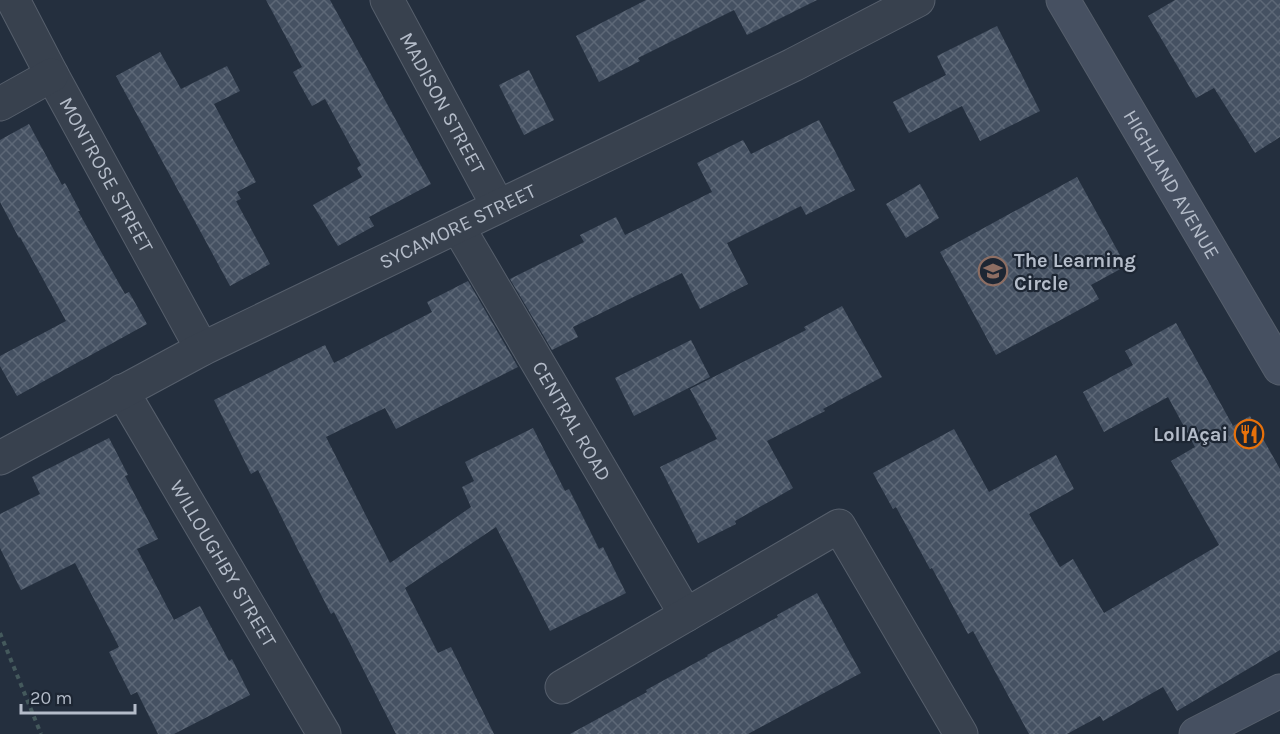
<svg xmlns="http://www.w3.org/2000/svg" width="1280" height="734" viewBox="0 0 1280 734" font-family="Karla,sans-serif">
<defs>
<pattern id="building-cross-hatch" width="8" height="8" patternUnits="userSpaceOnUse" patternTransform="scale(1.5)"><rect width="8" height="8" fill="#455162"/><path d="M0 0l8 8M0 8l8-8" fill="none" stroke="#5d6877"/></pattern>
</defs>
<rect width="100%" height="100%" fill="#242f3e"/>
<path fill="url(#building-cross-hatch)" d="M266 0H330L431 184 369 217 374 226 338 246 313 205 362 177 357 168 361 165 325 99 312 106 293 72 302 67Z
M646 0H817L747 35 734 10 638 58 640 61 599 82 576 36Z
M1175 0H1280V137L1255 153 1214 88 1196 98 1148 16Z
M997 26 1040 111 980 141 962 106 909 133 893 102 946 75 937 56Z
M160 52 181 89 227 66 240 91 214 104 256 182 237 192 241 199 236 201 270 264 230 286 116 76Z
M529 70 554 120 524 135 499 85Z
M819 120 855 190 806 215 801 206 727 243 748 284 700 309 682 273 573 327 578 337 552 350 510 279 584 242 580 235 616 217 625 235 712 192 697 163 743 140 751 154Z
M29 124 62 185 65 183 80 211H78L125 294 129 292 147 324 17 396 0 366V356L66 321 20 237 19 238 0 202V140Z
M1077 177 1126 266 1091 285 1099 299 996 355 940 252Z
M920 184 939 218 906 238 886 204Z
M468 281 518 367 396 429 385 408 326 437 390 563 471 507 462 487 474 481 465 462 533 428 565 491 569 489 599 549 603 547 626 593 550 631 496 527 405 588 438 653 451 647 494 734H396L334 612 331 614 302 558 258 470 251 474 214 400 325 345 334 363 432 312 427 302Z
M842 306 882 377 823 409 825 411 767 441 793 488 735 521 736 524 698 543 660 467 717 439 690 389 806 330 804 327Z
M1176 323 1233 426 1250 416 1280 469V650L1177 711 1163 687 1103 721 1100 716 1067 734H1029L973 631 968 634 932 568 930 569 896 507 893 509 873 473 954 429 989 492 1056 455 1074 489 1029 514 1060 567 1073 559 1104 613 1219 545 1171 461 1195 447 1168 397 1104 432 1083 392 1133 365 1125 351Z
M691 340 710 377 634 416 615 378Z
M109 438 128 475 125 476 158 539 137 549 174 620 200 606 229 661 232 659 250 695 174 734H158L137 692 131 695 109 652 119 647 75 563 21 590 0 548V514L40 494 32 477Z
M817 593 861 673 748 734H570L647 692 646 690 708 656 707 655 778 617 777 615Z"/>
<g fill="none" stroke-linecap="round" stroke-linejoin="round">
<g stroke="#565f6c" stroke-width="35">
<g id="street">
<path id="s1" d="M13 0 52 75 202 349"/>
<path id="s2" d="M387 0 498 206"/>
<path d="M0 104 52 75"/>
<path id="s3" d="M458 227 686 615"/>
<path id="s4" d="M122 391 324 734"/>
<path id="s5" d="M0 458 202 349 793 65 918 0"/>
<path d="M562 687 839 526 961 734"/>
</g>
</g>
<g stroke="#565f6c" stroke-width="35">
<g id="secondary">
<path id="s6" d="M1063 0 1280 368"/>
<path d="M1196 734 1280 691"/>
</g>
</g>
<path stroke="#44595c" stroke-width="4" stroke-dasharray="4.5 4.5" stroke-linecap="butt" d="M0 633 41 734"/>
<use href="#street" stroke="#38414e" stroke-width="33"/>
<use href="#secondary" stroke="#465061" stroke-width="33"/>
</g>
<defs>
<g id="school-ring" transform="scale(1.5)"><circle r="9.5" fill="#1d2633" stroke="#8d6e63" stroke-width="1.5"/><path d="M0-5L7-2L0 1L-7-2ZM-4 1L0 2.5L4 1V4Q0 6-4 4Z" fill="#8d6e63"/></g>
<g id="restaurant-ring" transform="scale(1.5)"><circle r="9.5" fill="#1d2633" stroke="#e8710a" stroke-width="1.5"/><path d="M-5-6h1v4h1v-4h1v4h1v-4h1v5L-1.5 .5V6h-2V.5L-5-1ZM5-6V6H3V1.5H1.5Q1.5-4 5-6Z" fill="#e8710a"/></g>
</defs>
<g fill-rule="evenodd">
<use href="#school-ring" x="993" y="271"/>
<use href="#restaurant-ring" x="1249" y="434"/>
</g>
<g text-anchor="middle" stroke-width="4.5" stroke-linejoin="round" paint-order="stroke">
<g font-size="20" fill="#b4bcc9" stroke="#1d2633">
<text dy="7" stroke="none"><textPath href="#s2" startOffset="117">MADISON STREET</textPath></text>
<text dy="7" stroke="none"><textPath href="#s1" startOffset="198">MONTROSE STREET</textPath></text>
<text dy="7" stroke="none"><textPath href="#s6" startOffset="214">HIGHLAND AVENUE</textPath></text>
<text dy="7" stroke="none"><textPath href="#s5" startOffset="513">SYCAMORE STREET</textPath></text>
<text dy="7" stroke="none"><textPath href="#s3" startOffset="225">CENTRAL ROAD</textPath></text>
<text dy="7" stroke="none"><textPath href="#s4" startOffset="200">WILLOUGHBY STREET</textPath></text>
</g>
<g font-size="20" font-weight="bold" fill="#b4bcc9" stroke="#1d2633" text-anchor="start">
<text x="1014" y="267">The Learning<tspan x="1014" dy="23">Circle</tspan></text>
<text x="1228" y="441" text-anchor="end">LollAçai</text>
</g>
</g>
<path d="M21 704v9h114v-9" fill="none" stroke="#b4bcc9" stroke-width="3"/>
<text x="30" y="704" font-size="18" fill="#b4bcc9" stroke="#1d2633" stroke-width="4.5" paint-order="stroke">20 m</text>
</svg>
